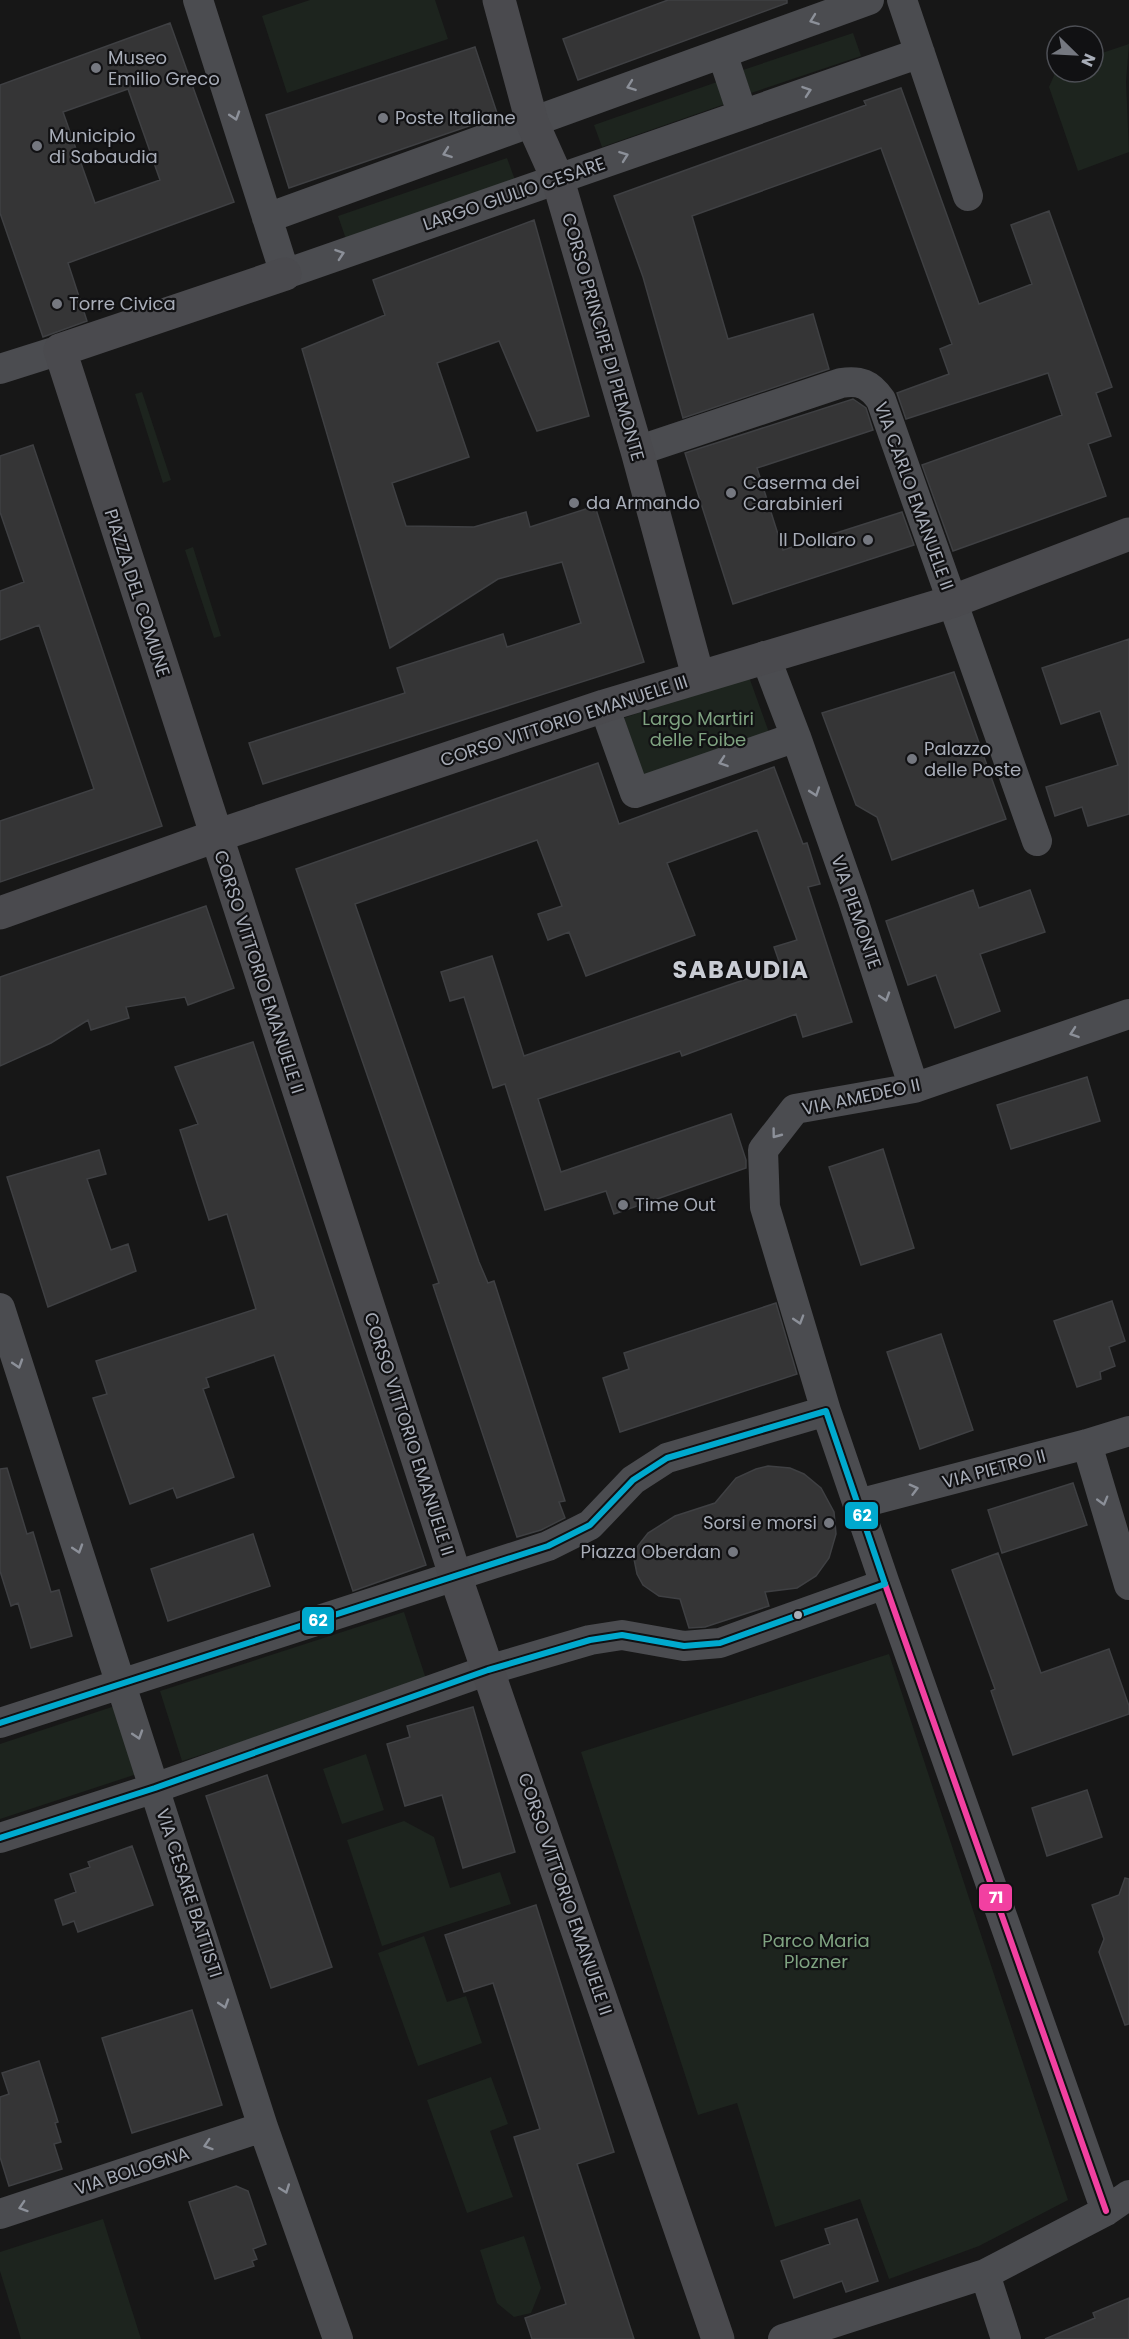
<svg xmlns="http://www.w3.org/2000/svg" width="1129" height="2339" viewBox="0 0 1129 2339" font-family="Poppins,sans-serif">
<rect width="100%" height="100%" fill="#171717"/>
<path fill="#1d241e" d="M310 0H435L448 39 287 93 262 16Z
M853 33 861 56 751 93 743 70Z
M1129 44 1126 81 1129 152 1078 171 1049 87 1056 71 1093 72V56Z
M717 82 725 104 602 147 594 125Z
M507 158 515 180 346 239 338 216Z
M142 392 171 480 163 483 135 394Z
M193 547 221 636 214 638 185 550Z
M748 674 772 741 647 786 624 718Z
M404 1612 427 1682 182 1761 160 1691Z
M889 1654 1068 2200 979 2246 889 2279 860 2199 775 2227 737 2103 698 2115 581 1752Z
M118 1705 140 1773 0 1819V1744Z
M366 1754 384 1810 342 1824 323 1769Z
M404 1821 434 1837 450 1888 500 1872 511 1904 382 1946 347 1840Z
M424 1936 447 2002 466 1996 482 2043 418 2066 378 1953Z
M491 2077 508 2124 490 2131 513 2197 467 2213 427 2100Z
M103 2219 141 2339H21L0 2271V2252Z
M524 2236 541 2288 531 2313 514 2317 497 2303 480 2250Z"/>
<path fill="#353536" stroke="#3f4043" stroke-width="1.5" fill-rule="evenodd" d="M668 0H787V3L578 80 563 39Z
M170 23 234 202 68 263 87 321 43 337 0 213V85ZM128 89 160 180 95 203 63 112Z
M475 47 498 116 289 188 266 115Z
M901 88 979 304 1032 284 1011 225 1049 211 1112 387 1096 393 1111 436 1088 444 1106 496 953 551 922 465 1062 415 1048 373 906 419 897 393 949 374 940 349 952 344 881 148 692 216 728 339 813 314 829 369 683 418 643 277 614 196 866 105 864 101Z
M534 220 589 416 537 431 499 341 437 363 469 457 392 483 406 526 474 527 526 512 530 527 595 506 644 662 263 784 249 743 405 693 397 668 503 634 507 647 581 623 562 562 498 579 390 648 302 349 385 315 373 280Z
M853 399 866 408 873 430 757 468 783 550 902 512 914 545 733 604 685 453Z
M33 445 162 826 0 882V821L94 789 39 625 0 640V591L24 582 0 512V456Z
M1129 639V814L1088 826 1082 807 1055 816 1046 787 1118 765 1100 711 1061 724 1042 668Z
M954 672 1006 819 892 860 877 817 856 805 822 713Z
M598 763 619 824 774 767 803 844 807 843 820 884 808 887 852 1022 803 1037 796 1014 682 1056 680 1051 538 1099 561 1172 731 1114 746 1160V1168L614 1214 606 1191 545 1210 505 1084 493 1088 464 997 450 1001 441 972 492 956 524 1056 781 967 774 947 797 940 757 830 667 863 695 935 586 976 569 932 548 940 538 914 562 906 537 840 355 904 479 1262 488 1283 494 1281 565 1501 559 1502 565 1518 541 1530 517 1537 433 1285 439 1283 296 869Z
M973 890 979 908 1030 890 1045 932 980 954 1000 1011 955 1028 936 975 908 985 886 921Z
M206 906 234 988 188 1005 185 997 126 1007 129 1018 91 1030 88 1020 51 1043 0 1066V977Z
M253 1042 426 1565 353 1591 274 1355 206 1378 209 1387 203 1389 234 1477 177 1498 173 1488 130 1504 93 1398 107 1394 96 1361 256 1309 227 1214 209 1220 180 1130 198 1124 175 1067Z
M1087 1077 1100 1121 1011 1149 997 1105Z
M883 1149 914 1248 861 1265 829 1167Z
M99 1150 106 1174 87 1179 111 1250 128 1244 136 1271 48 1307 7 1177Z
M1112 1301 1125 1341 1109 1347 1115 1366 1100 1372 1101 1379 1077 1387 1054 1321Z
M776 1303 797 1374 620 1432 603 1378 629 1369 624 1353Z
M941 1334 973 1430 920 1449 887 1352Z
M768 1466 790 1468 804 1474 821 1488 834 1512 836 1534 829 1558 816 1576 797 1588 765 1592 769 1606 705 1627 689 1628 680 1599 659 1596 643 1585 637 1574 634 1559 637 1547 648 1533 675 1516 715 1503 736 1478 756 1469Z
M7 1468 27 1534 33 1532 51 1592 59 1590 72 1636 31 1648 18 1603 11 1606 0 1571V1469Z
M1073 1483 1087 1525 1002 1553 988 1510Z
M253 1534 270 1586 168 1621 151 1569Z
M998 1553 1041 1673 1109 1649 1129 1706V1714L1013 1755 991 1691 995 1689 952 1570Z
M473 1707 515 1852 463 1868 442 1795 405 1806 387 1744 410 1737 407 1726Z
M267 1775 332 1967 271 1988 206 1796Z
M1087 1790 1102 1837 1047 1856 1032 1808Z
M132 1846 153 1905 78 1932 74 1921 63 1925 55 1900 76 1892 70 1874 90 1867 88 1862Z
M1125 1878 1129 1879V2024L1125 2025 1099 1952 1104 1939 1092 1905 1119 1895Z
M536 1905 614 2152 577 2164 634 2339H532L525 2318 566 2304 514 2137 540 2129 493 1983 464 1992 445 1935Z
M192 2010 222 2105 132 2133 102 2038Z
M39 2061 58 2122 55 2123 61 2142 54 2144 62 2169 9 2186 0 2157V2097L9 2094 2 2073Z
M236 2186 248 2191 266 2244 253 2249 257 2259 252 2261 254 2266 215 2279 189 2202Z
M857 2219 878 2281 846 2292 842 2281 794 2298 781 2261 830 2244 825 2229Z
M1129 2298V2339H1045L1095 2318 1093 2313Z"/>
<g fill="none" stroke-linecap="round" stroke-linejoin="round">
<path stroke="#4b4c50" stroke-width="30" d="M198 0 285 274 920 53
M902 0 968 196
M722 53 742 113
M267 218 869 0
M0 369 60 350
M637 451 841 383C860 380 870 384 881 400L1037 841
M604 706 635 793 796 737 765 656
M796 737 853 900 914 1088
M0 1308 263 2127 338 2339
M826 1411 765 1207 763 1150 795 1109 914 1088 1129 1014
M1087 1444 1129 1585
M858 1504 1087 1444 1129 1431
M885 1584 1106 2211
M0 1723 548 1546 590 1525 633 1480 667 1458 826 1411 885 1584 720 1643 684 1646 622 1635 590 1640 488 1670 155 1788 0 1838
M0 2214 263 2127
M985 2274 1006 2339
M783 2339 985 2274 1106 2211 1129 2195"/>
<path stroke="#4a4a4e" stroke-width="33" d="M499 0 532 122 558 180 637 451 698 676
M285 274 60 350 455 1575 718 2339
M0 913 216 836 604 706 951 602 1129 534"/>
<g stroke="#111113" stroke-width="10">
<path id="bus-1" d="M885 1584 1106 2211"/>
</g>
<g stroke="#111113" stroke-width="10">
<path id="bus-2" d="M0 1723 548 1546 590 1525 633 1480 667 1458 826 1411 885 1584 720 1643 684 1646 622 1635 590 1640 488 1670 155 1788 0 1838"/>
</g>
<use href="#bus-1" stroke="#f240a1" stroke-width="6"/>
<use href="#bus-2" stroke="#00a9ce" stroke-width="6"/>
</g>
<defs><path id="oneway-chevron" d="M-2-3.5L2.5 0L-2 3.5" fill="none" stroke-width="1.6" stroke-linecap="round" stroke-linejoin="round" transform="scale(1.5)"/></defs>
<g stroke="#8c9099">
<use href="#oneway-chevron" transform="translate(814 20) rotate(160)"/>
<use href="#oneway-chevron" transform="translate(631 86) rotate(160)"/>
<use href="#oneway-chevron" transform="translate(807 91) rotate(-19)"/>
<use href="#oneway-chevron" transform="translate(235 116) rotate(72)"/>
<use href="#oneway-chevron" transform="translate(447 153) rotate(160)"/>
<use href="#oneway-chevron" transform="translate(624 156) rotate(-20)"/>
<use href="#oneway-chevron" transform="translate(340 254) rotate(-19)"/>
<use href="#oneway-chevron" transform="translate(723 762) rotate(161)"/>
<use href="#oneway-chevron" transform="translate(815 792) rotate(71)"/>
<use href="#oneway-chevron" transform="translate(885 997) rotate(72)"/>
<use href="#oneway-chevron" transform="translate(1074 1033) rotate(161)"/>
<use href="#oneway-chevron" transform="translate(776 1134) rotate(127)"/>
<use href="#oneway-chevron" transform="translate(799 1320) rotate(73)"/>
<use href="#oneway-chevron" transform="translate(18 1364) rotate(72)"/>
<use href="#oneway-chevron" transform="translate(914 1489) rotate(-15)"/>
<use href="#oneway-chevron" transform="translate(1103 1501) rotate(74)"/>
<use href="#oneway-chevron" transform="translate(78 1549) rotate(72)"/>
<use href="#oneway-chevron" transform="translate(138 1735) rotate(72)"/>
<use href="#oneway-chevron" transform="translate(224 2004) rotate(72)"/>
<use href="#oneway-chevron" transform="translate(208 2145) rotate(162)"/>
<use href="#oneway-chevron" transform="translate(285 2189) rotate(70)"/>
<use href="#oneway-chevron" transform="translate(23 2207) rotate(162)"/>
</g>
<g fill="#757880" stroke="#111113" stroke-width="2">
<circle cx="96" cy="68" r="6"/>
<circle cx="383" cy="118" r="6"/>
<circle cx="37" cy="146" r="6"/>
<circle cx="57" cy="304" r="6"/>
<circle cx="731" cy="493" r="6"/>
<circle cx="574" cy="503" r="6"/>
<circle cx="868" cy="540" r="6"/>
<circle cx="912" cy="759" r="6"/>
<circle cx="623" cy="1205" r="6"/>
<circle cx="829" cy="1523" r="6"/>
<circle cx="733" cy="1552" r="6"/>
</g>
<circle fill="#a8adb8" stroke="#111113" stroke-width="2" cx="798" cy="1615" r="5"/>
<g text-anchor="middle" stroke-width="4.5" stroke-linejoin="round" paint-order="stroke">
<g font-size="18" fill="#a8adb8" stroke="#111113" text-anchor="start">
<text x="108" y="64">Museo<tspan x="108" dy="21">Emilio Greco</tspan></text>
<text x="395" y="124">Poste Italiane</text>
<text x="49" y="142">Municipio<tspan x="49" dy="21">di Sabaudia</tspan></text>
<text x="69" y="310">Torre Civica</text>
<text x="743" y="489">Caserma dei<tspan x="743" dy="21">Carabinieri</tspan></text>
<text x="586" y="509">da Armando</text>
<text x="856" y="546" text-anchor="end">Il Dollaro</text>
<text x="924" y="755">Palazzo<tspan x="924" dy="21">delle Poste</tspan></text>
<text x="635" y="1211">Time Out</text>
<text x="817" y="1529" text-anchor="end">Sorsi e morsi</text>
<text x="721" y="1558" text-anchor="end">Piazza Oberdan</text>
</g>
<g font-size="18" fill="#a8adb8" stroke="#111113">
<text transform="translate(514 194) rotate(-19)" y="6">LARGO GIULIO CESARE</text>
<text transform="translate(603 337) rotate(74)" y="6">CORSO PRINCIPE DI PIEMONTE</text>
<text transform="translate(914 496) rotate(70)" y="6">VIA CARLO EMANUELE II</text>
<text transform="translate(137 593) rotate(72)" y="6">PIAZZA DEL COMUNE</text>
<text transform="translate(564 721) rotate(-18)" y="6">CORSO VITTORIO EMANUELE III</text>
<text transform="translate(856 912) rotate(71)" y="6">VIA PIEMONTE</text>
<text transform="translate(259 972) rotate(72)" y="6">CORSO VITTORIO EMANUELE II</text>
<text transform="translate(861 1097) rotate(-12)" y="6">VIA AMEDEO II</text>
<text transform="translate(409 1434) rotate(72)" y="6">CORSO VITTORIO EMANUELE II</text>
<text transform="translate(994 1469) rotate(-15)" y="6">VIA PIETRO II</text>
<text transform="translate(189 1893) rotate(72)" y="6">VIA CESARE BATTISTI</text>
<text transform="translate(565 1894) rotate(71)" y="6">CORSO VITTORIO EMANUELE II</text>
<text transform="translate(132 2171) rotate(-18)" y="6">VIA BOLOGNA</text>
</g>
<g font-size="18" fill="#7fa381" stroke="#111113">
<text x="698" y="725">Largo Martiri<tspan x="698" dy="21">delle Foibe</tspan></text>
<text x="816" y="1947">Parco Maria<tspan x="816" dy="21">Plozner</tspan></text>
</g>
<g font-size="24" font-weight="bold" letter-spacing="1.5" fill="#c9ccd4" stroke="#111113">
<text x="741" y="978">SABAUDIA</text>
</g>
</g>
<g stroke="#111113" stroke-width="2">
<rect x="844" y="1501" width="35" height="29" rx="6" fill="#00a9ce"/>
<rect x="301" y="1606" width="34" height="29" rx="6" fill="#00a9ce"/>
<rect x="978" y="1883" width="35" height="29" rx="6" fill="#f240a1"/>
</g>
<g font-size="16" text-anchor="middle" font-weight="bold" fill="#fff">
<text x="862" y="1521">62</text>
<text x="318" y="1626">62</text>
<text x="996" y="1903">71</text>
</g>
<g transform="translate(1075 54) rotate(114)"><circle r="28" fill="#111113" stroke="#4d4f55" stroke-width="1.5"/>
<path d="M0-4.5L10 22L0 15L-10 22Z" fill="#757880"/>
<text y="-9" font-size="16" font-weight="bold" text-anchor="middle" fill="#a8adb8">N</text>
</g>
</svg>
